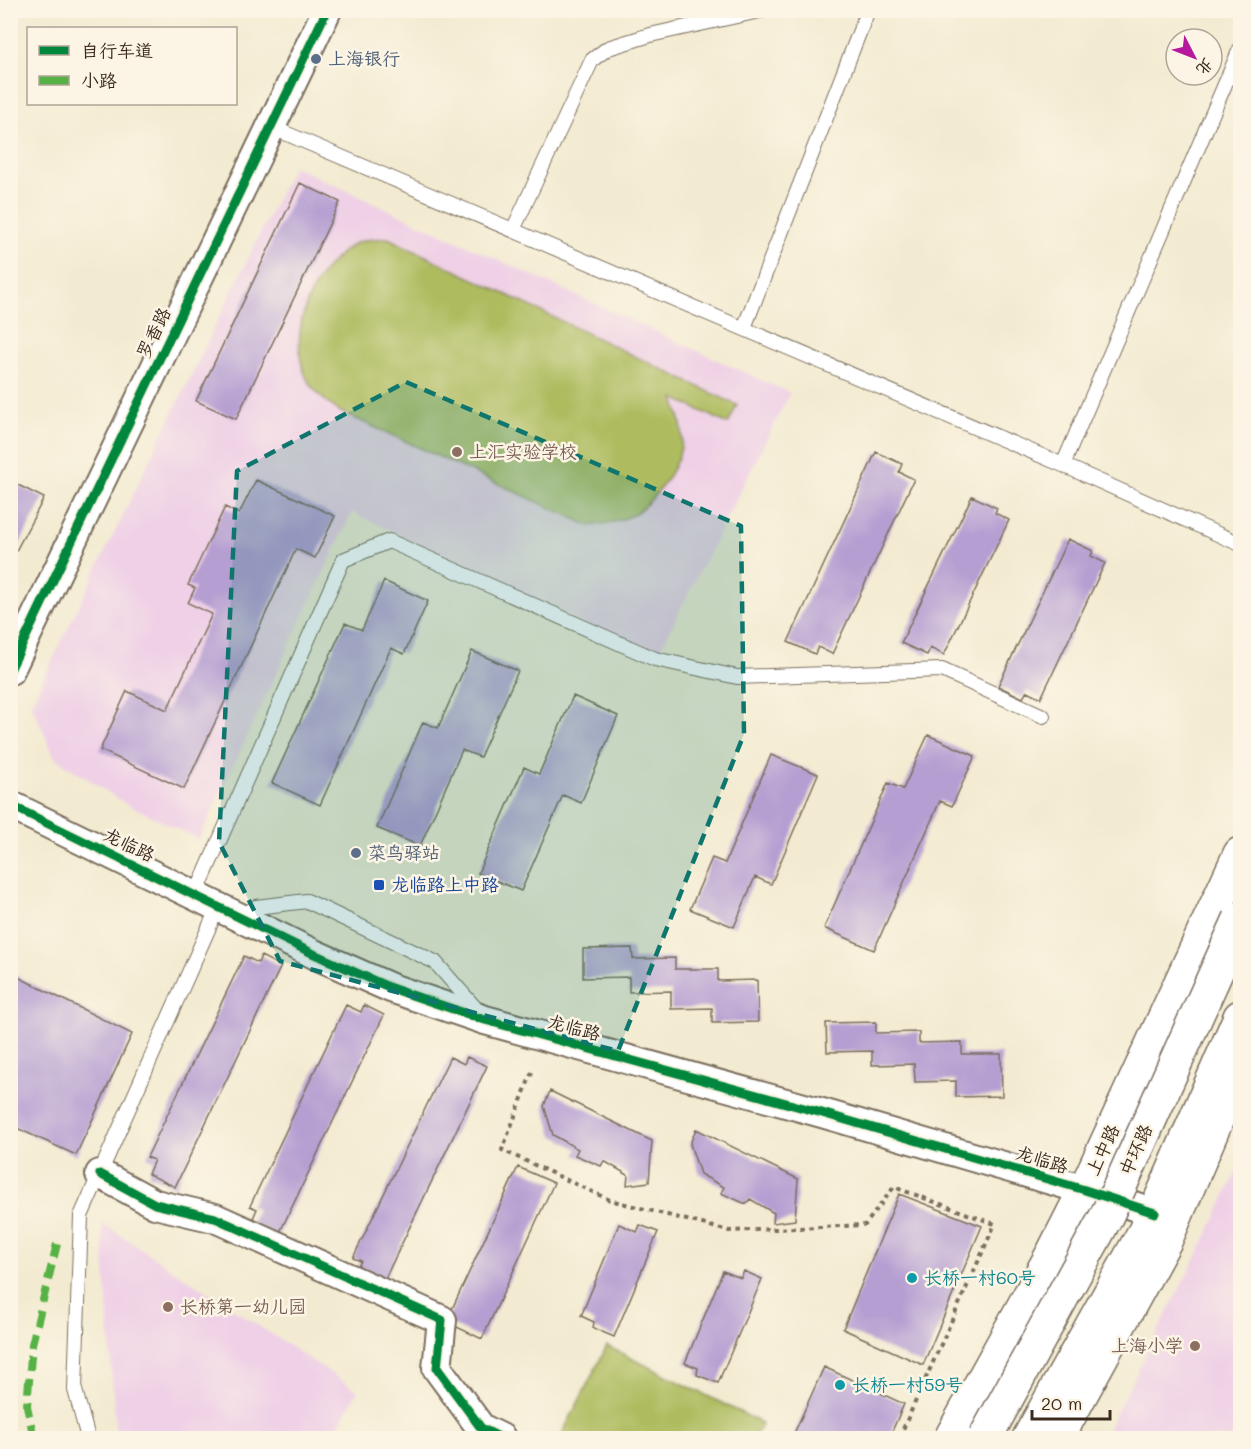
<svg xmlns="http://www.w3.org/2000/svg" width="1251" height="1449" viewBox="0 0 1251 1449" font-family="Mali,'LXGW WenKai TC',sans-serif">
<rect width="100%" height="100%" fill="#fcf5e5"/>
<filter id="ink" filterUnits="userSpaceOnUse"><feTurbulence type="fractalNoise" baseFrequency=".0167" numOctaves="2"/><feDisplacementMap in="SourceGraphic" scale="12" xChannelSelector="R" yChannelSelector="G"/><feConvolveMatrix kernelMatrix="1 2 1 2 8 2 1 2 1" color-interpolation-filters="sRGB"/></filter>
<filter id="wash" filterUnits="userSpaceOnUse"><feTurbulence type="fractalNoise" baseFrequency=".008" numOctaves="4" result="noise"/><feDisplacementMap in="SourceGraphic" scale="24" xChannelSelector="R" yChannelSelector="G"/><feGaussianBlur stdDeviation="1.35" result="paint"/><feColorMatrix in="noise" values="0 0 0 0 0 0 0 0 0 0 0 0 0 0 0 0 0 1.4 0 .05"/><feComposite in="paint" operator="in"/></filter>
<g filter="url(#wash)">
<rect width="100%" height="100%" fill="#f3ebd1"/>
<path fill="#efd0e6" d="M293 166 790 393 655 659 352 512 199 839 126 804 55 758 31 704Z
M1240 1164V1438H1103L1206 1238Z
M102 1223 358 1391 331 1438H116Z"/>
<path fill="#aebc5e" stroke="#74733e" stroke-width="1.5" d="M388 238 737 405 728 424 674 398C677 410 682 421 682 434 684 461 656 500 634 514 620 522 605 524 590 526L337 410C323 399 310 389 304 372 288 327 315 265 356 243 365 239 379 239 388 238Z
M607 1346 762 1423 754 1438H560Z"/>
<g id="blocks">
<path fill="#b59fd2" d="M300 183 340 202 236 419 196 401Z
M876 452 902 464 899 472 914 479 832 654 818 647 815 654 788 642Z
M256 480 335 516 315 558 296 549 184 789 100 750 127 691 167 710 212 614 188 603 195 588 188 585 225 507 239 514Z
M10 481 44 498 10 562Z
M972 496 997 508 995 513 1009 520 944 655 930 648 927 655 901 643Z
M1068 539 1093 551 1091 556 1105 563 1041 698 1027 691 1023 698 998 686Z
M384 581 428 601 404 654 391 648 320 805 272 783 345 623 362 630Z
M472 651 518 671 480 757 462 750 420 846 377 828 423 722 438 728Z
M573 696 618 716 581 803 563 795 521 891 478 873 524 767 539 774Z
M928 735 975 756 952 806 940 801 874 950 824 928 888 783 903 789Z
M771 755 818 774 771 884 755 877 734 927 690 909 712 858 725 863Z
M632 948 633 959 675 958V969H718V981L757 980 758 1022 712 1023V1008L671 1009V991L629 992V977L583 978V949Z
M244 956 258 963 261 956 281 966 175 1187 148 1174 154 1160 147 1157Z
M10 973 132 1034 76 1155 10 1125Z
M346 1005 361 1012 364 1005 384 1015 278 1236 251 1223 257 1209 250 1206Z
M876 1022V1033L919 1032V1043L962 1042V1054H1001L1002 1096 956 1097V1081L915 1082 914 1064 872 1065V1051L827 1052 826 1023Z
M450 1057 464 1064 467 1057 487 1066 381 1287 354 1274 361 1261 353 1258Z
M550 1091 652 1141 649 1182 627 1185 628 1175 604 1161 601 1166 575 1155 578 1149 553 1135 544 1106Z
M696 1129 798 1179 795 1220 773 1223 774 1213 750 1199 746 1204 721 1193 724 1187 700 1174 690 1144Z
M518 1167 554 1183 482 1339 446 1322Z
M899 1194 982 1226 923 1365 843 1329Z
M619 1224 637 1232 640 1225 658 1232 614 1337 593 1328 594 1322 581 1316Z
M723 1271 741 1278 744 1271 762 1279 718 1383 697 1375 698 1368 685 1363Z
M824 1367 904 1404 889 1438H792Z"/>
</g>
</g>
<g filter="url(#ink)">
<use href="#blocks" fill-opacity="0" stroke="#7b6e5d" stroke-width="1.5"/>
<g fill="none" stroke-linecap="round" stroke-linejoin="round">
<g stroke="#7b6e5d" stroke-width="16">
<path id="service" d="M271 127 1063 465 1240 544
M513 230 592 60 608 48 650 35 764 10
M744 328 868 10
M1063 465 1240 49
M195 896 343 560 389 541 655 659 737 677 942 670 1043 716
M241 918 256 907 307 901 435 962 478 1011
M88 1438 75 1390 81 1216 218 907"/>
</g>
<g stroke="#7b6e5d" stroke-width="32">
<path id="minor" d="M10 670 327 10
M10 805 314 954 391 988 485 1020 822 1113 1085 1190 1155 1213
M100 1174 155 1204 215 1218 442 1320 437 1368 481 1428 501 1438"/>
</g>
<g stroke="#7b6e5d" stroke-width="36">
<path id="secondary" d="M951 1438 1053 1253 1085 1190 1240 854
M1029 1438 1155 1213 1240 1017"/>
</g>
<g stroke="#7b6e5d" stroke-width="36">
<path id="trunk" d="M1057 1438 1166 1239 1240 1065"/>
</g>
<path stroke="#7b6e5d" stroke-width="4" stroke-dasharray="4.5 4.5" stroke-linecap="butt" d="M532 1072 502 1150 610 1200 729 1231 865 1225 894 1187 995 1224 899 1438"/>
<use href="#service" stroke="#fff" stroke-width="14"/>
<use href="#minor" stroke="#fff" stroke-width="28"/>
<use href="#secondary" stroke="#fff" stroke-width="33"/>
<use href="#trunk" stroke="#fff" stroke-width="33"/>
<g stroke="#7b6e5d" stroke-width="36" stroke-linecap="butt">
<path id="trunk-bridge" d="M985 1438 1107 1215 1240 919"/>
</g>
<use href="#trunk-bridge" stroke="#fff" stroke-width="33"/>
<path stroke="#57b245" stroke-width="8" stroke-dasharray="15 8" stroke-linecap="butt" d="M34 1438 27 1406 32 1344 57 1244"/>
<g stroke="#fcf5e5" stroke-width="13">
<path id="cycleway" d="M10 670 327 10
M10 805 314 954 391 988 485 1020 822 1113 1085 1190 1155 1213
M100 1174 155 1204 215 1218 442 1320 437 1368 481 1428 501 1438"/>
</g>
<use href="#cycleway" stroke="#00873e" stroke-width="9"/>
</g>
</g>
<path fill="#0f766e" fill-opacity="0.2" stroke="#0f766e" stroke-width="4.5" stroke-dasharray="12 8" stroke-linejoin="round" d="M406 382 741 526 744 734 618 1051 280 961 219 842 237 471Z"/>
<g fill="#5c6f8a" stroke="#fcf5e5" stroke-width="2">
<circle cx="316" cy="59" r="6"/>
<circle cx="356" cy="853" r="6"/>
</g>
<g fill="#8d6e63" stroke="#fcf5e5" stroke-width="2">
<circle cx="457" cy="452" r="6"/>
<circle cx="168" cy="1307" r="6"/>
<circle cx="1195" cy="1346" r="6"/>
</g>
<rect fill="#1a4fb4" stroke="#fcf5e5" stroke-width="2" x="373" y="879" width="12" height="12" rx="3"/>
<g fill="#0f9aa8" stroke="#fcf5e5" stroke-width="2">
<circle cx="912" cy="1278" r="6"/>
<circle cx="840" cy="1385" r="6"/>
</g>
<g text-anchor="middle" stroke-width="5" stroke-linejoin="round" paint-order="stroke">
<g font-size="18" fill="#4e5e75" stroke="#fcf5e5" text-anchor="start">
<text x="328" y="65">上海银行</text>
<text x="368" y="859">菜鸟驿站</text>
</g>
<g font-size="18" fill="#3b2a1e" stroke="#fcf5e5">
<text transform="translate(154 333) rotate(-64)" y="6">罗香路</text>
<text transform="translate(129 845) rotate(26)" y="6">龙临路</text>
<text transform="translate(574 1028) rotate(15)" y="6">龙临路</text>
<text transform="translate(1103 1150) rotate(-65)" y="6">上中路</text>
<text transform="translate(1136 1150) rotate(-66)" y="6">中环路</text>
<text transform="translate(1042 1160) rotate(17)" y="6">龙临路</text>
</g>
<g font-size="18" fill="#785e54" stroke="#fcf5e5" text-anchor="start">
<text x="469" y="458">上汇实验学校</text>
<text x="180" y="1313">长桥第一幼儿园</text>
<text x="1183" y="1352" text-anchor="end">上海小学</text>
</g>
<g font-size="18" fill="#164399" stroke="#fcf5e5" text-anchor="start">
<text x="391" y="891">龙临路上中路</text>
</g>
<g font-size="18" fill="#0d838f" stroke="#fcf5e5" text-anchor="start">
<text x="924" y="1284">长桥一村60号</text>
<text x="852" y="1391">长桥一村59号</text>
</g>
</g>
<rect width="1251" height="1449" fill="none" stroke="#fcf5e5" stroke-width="36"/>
<rect x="27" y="27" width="210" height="78" fill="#fcf5e5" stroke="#afa495" stroke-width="1.5"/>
<rect x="39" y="46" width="30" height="9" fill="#00873e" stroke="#afa495" stroke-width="1.5"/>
<text x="81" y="57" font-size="18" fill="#3b2a1e">自行车道</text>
<rect x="39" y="76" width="30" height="9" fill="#57b245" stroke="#afa495" stroke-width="1.5"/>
<text x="81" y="87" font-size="18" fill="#3b2a1e">小路</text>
<g transform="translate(1194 57) rotate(132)"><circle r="28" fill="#fcf5e5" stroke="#afa495" stroke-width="1.5"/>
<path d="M0-4.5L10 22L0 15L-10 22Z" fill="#b5179e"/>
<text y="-9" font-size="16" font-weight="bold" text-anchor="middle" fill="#3b2a1e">北</text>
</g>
<path d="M1032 1410v9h78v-9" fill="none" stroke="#3b2a1e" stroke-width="3"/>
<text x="1041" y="1410" font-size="18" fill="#3b2a1e" stroke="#fcf5e5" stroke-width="4.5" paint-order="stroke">20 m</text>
</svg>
